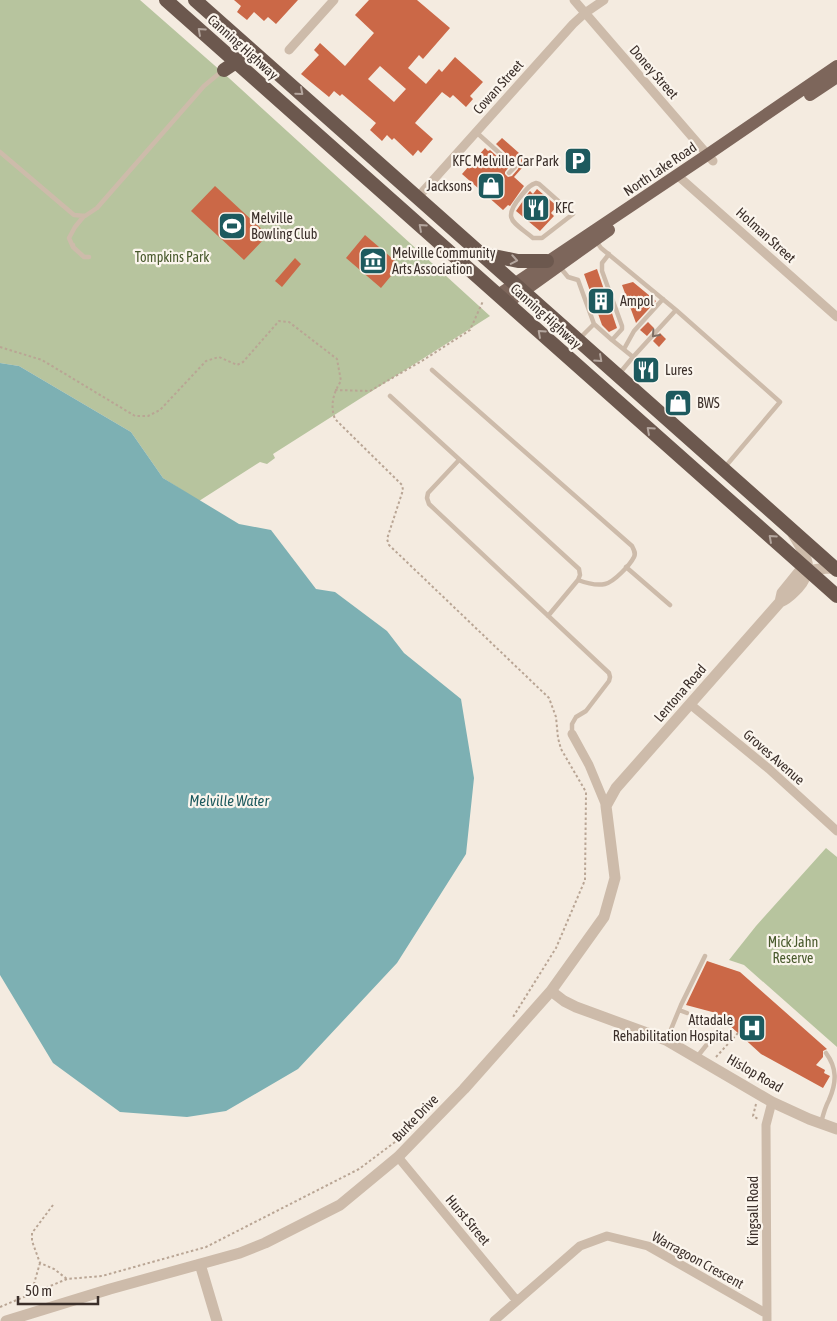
<svg xmlns="http://www.w3.org/2000/svg" width="837" height="1321" viewBox="0 0 837 1321" font-family="'Asap Condensed',sans-serif">
<rect width="100%" height="100%" fill="#f4ebe0"/>
<path fill="#b7c49e" d="M0 0H140L230 79 490 316 273 454 275 458 267 464 260 462 199 501 163 478 131 432 19 366 0 363Z
M826 848 837 857V1047L744 965 729 960 756 926Z"/>
<path fill="#7db0b3" d="M0 363 19 366 131 432 163 478 239 524 271 530 316 589 335 592 387 631 404 653 461 699 474 778 466 854 397 963 298 1069 226 1111 187 1117 120 1112 53 1063 0 975Z"/>
<path fill="#cb6847" fill-rule="evenodd" d="M234 0H298L276 24 268 17 264 21 254 12 247 20 237 12 241 6Z
M369 0H417L450 28 423 59 419 55 408 68 426 84 439 69 442 72 455 57 483 82 470 96 473 99 466 107 453 95 450 98 442 92 415 123 433 139 421 153 418 150 413 156 394 138 392 140 387 135 382 141 370 130 376 123 342 94 340 96 334 91 329 97 301 74 319 55 314 50 320 43 345 66 374 33 355 15ZM380 66 406 89 394 102 368 79Z
M502 138 528 161 514 177 524 186 510 206 508 205 503 210 462 174 485 148 488 151 490 150 509 167 505 172V174L508 177 512 176 518 169 519 166 496 144Z
M215 186 268 235 244 260 191 211Z
M537 189 557 206 551 213 554 216 540 231 516 211 529 192 530 191 533 194Z
M365 235 400 265 381 288 346 258Z
M295 258 301 264 282 287 275 281Z
M597 269 617 328 609 332 602 325 584 274Z
M633 282 656 301 636 323 622 285Z
M648 322 654 328 647 336 640 330Z
M660 333 666 339 659 347 653 341Z
M707 961 740 972 827 1049 823 1051V1057L816 1065 825 1070 824 1073 830 1076 823 1088 761 1054 716 1013 686 1005Z"/>
<g fill="none" stroke-linecap="round" stroke-linejoin="round">
<path stroke="#b9a594" stroke-width="2" stroke-dasharray="2.5 2.5" stroke-linecap="butt" d="M0 347 42 360 135 416H148L160 410 206 361 219 357 237 365 243 362 279 321 289 322 337 359 341 381C333 393 330 406 335 419L402 485 403 490 387 539 389 545 549 698 556 717 558 738 561 749 586 792 585 880 556 948 513 1017
M335 390 370 391 425 359 470 330 483 301
M716 1057 738 1033
M756 1104 753 1116 758 1119
M53 1205 32 1233V1241L40 1263 54 1269 67 1279
M31 1294 40 1263
M0 1307 67 1279 102 1276 206 1247 359 1169 399 1139"/>
<path stroke="#cdbbaa" stroke-width="4.5" d="M476 132 515 167 509 173
M0 152 74 215 85 216 97 208 204 86 222 71
M536 183 539 184 573 214 542 238H533C514 222 501 220 521 196 526 190 529 185 536 183Z
M596 241 601 248 676 310 780 402 725 467
M73 245V247L84 257H89
M73 247 69 238 75 227 84 216
M559 266 568 277 578 280 594 324 612 340 622 329V326L602 271V263L609 254
M579 339 594 324
M612 340 633 357 619 374
M624 349 634 331 663 299
M633 357 676 310
M432 370 632 546C634 550 636 553 634 557 630 565 614 582 605 584 596 586 586 583 578 580
M390 396 579 569 580 575 578 580 548 616
M459 460 428 493 427 498 429 504 609 673 610 677 609 681 586 711 576 717 572 724V734
M626 567 670 605
M679 1010 687 1013
M667 1039 681 1005 705 956
M697 1057 712 1038
M821 1123C823 1115 825 1107 829 1100 837 1082 837 1068 826 1053"/>
<path stroke="#cdbbaa" stroke-width="9" d="M574 0 713 161
M289 50 334 0
M677 175 837 317
M418 197 573 24 585 13 604 0
M691 705 769 769 837 831
M572 734 589 765 606 806
M398 1157 517 1301
M494 1321 580 1246 607 1236 648 1246 767 1314
M767 1321 766 1125 772 1102"/>
<path stroke="#cdbbaa" stroke-width="11" d="M780 602 782 593 799 572 827 568 837 569
M551 991 564 1001 576 1007 666 1040 772 1102 809 1119 837 1129
M200 1264 217 1321
M6 1321 110 1289 240 1253 265 1243 340 1205 398 1157 464 1089 551 991 604 917 615 878 606 806 616 788 780 602C788 599 792 594 798 588 816 568 805 554 793 534"/>
<path stroke="#7d665b" stroke-width="12" d="M810 95 837 77
M498 295 707 155 837 66
M507 303 609 230"/>
<path stroke="#6c584e" stroke-width="14" d="M166 0 837 596
M195 0 837 570
M224 70 236 62 250 49
M484 254 518 261H547"/>
</g>
<defs><path id="oneway-chevron" d="M-2-3.5L2.5 0L-2 3.5" fill="none" stroke-width="1.6" stroke-linecap="round" stroke-linejoin="round" transform="scale(1.25)"/></defs>
<g stroke="#b4a69e">
<use href="#oneway-chevron" transform="translate(201 31) rotate(-138)"/>
<use href="#oneway-chevron" transform="translate(300 92) rotate(41)"/>
<use href="#oneway-chevron" transform="translate(422 227) rotate(-138)"/>
<use href="#oneway-chevron" transform="translate(514 260) rotate(10)"/>
<use href="#oneway-chevron" transform="translate(541 333) rotate(-138)"/>
<use href="#oneway-chevron" transform="translate(599 359) rotate(42)"/>
<use href="#oneway-chevron" transform="translate(650 430) rotate(-138)"/>
<use href="#oneway-chevron" transform="translate(772 538) rotate(-138)"/>
</g>
<use stroke="#7d6e64" href="#oneway-chevron" transform="translate(655 334) rotate(132)"/>
<defs>
<g id="parking-square" transform="scale(1.4375)"><rect x="-9" y="-9" width="18" height="18" rx="4" fill="#1d5a5e" stroke="#fbf5ed"/><path d="M-3.5-5.5H1a3.5 3.5 0 0 1 0 7H-1V5.5H-3.5ZM-1-3.4V-.6H.8a1.4 1.4 0 0 0 0-2.8Z" fill="#fff"/></g>
<g id="shop-square" transform="scale(1.4375)"><rect x="-9" y="-9" width="18" height="18" rx="4" fill="#1d5a5e" stroke="#fbf5ed"/><path d="M-5-2.5h2.3a2.7 3.5 0 0 1 5.4 0H5L5.5 6h-11ZM-1.5-2.5h3a1.5 2.3 0 0 0-3 0Z" fill="#fff"/></g>
<g id="restaurant-square" transform="scale(1.4375)"><rect x="-9" y="-9" width="18" height="18" rx="4" fill="#1d5a5e" stroke="#fbf5ed"/><path d="M-5-6h1v4h1v-4h1v4h1v-4h1v5L-1.5 .5V6h-2V.5L-5-1ZM5-6V6H3V1.5H1.5Q1.5-4 5-6Z" fill="#fff"/></g>
<g id="stadium-square" transform="scale(1.4375)"><rect x="-9" y="-9" width="18" height="18" rx="4" fill="#1d5a5e" stroke="#fbf5ed"/><path d="M0-5a6.5 5 0 1 0 0 10a6.5 5 0 1 0 0-10ZM-3.5-1.8h7v3.6h-7Z" fill="#fff"/></g>
<g id="museum-square" transform="scale(1.4375)"><rect x="-9" y="-9" width="18" height="18" rx="4" fill="#1d5a5e" stroke="#fbf5ed"/><path d="M0-6L6-3V-2H-6V-3ZM-5-1h2V3h-2ZM-1-1h2V3h-2ZM3-1h2V3H3ZM-6 4H6V6H-6Z" fill="#fff"/></g>
<g id="building-square" transform="scale(1.4375)"><rect x="-9" y="-9" width="18" height="18" rx="4" fill="#1d5a5e" stroke="#fbf5ed"/><path d="M-4-6H4V6H1V3H-1V6H-4ZM-2.5-4.3h1.7v1.8h-1.7ZM.8-4.3h1.7v1.8H.8ZM-2.5-1h1.7V.8h-1.7ZM.8-1h1.7V.8H.8Z" fill="#fff"/></g>
<g id="hospital-square" transform="scale(1.4375)"><rect x="-9" y="-9" width="18" height="18" rx="4" fill="#1d5a5e" stroke="#fbf5ed"/><path d="M-5-5h3v3.5h4V-5h3V5h-3V1.5h-4V5h-3Z" fill="#fff"/></g>
</defs>
<g fill-rule="evenodd">
<use href="#parking-square" x="578" y="161"/>
<use href="#shop-square" x="491" y="186"/>
<use href="#restaurant-square" x="536" y="208"/>
<use href="#stadium-square" x="232" y="226"/>
<use href="#museum-square" x="373" y="261"/>
<use href="#building-square" x="601" y="301"/>
<use href="#restaurant-square" x="646" y="370"/>
<use href="#shop-square" x="678" y="403"/>
<use href="#hospital-square" x="752" y="1028"/>
</g>
<g text-anchor="middle" stroke-width="4.5" stroke-linejoin="round" paint-order="stroke">
<g font-size="14" fill="#3b2f2a" stroke="#fbf5ed">
<text transform="translate(243 47) rotate(42)" y="5">Canning Highway</text>
<text transform="translate(654 72) rotate(49)" y="5">Doney Street</text>
<text transform="translate(498 87) rotate(-48)" y="5">Cowan Street</text>
<text transform="translate(660 169) rotate(-34)" y="5">North Lake Road</text>
<text transform="translate(766 235) rotate(42)" y="5">Holman Street</text>
<text transform="translate(546 316) rotate(42)" y="5">Canning Highway</text>
<text transform="translate(680 693) rotate(-49)" y="5">Lentona Road</text>
<text transform="translate(774 757) rotate(41)" y="5">Groves Avenue</text>
<text transform="translate(755 1073) rotate(30)" y="5">Hislop Road</text>
<text transform="translate(415 1118) rotate(-46)" y="5">Burke Drive</text>
<text transform="translate(753 1211) rotate(-90)" y="5">Kingsall Road</text>
<text transform="translate(468 1220) rotate(50)" y="5">Hurst Street</text>
<text transform="translate(698 1260) rotate(29)" y="5">Warragoon Crescent</text>
</g>
<g font-size="14" fill="#3b2f2a" stroke="#fbf5ed" text-anchor="start">
<text x="559" y="166" text-anchor="end">KFC Melville Car Park</text>
<text x="472" y="191" text-anchor="end">Jacksons</text>
<text x="555" y="213">KFC</text>
<text x="251" y="223">Melville<tspan x="251" dy="16">Bowling Club</tspan></text>
<text x="392" y="258">Melville Community<tspan x="392" dy="16">Arts Association</tspan></text>
<text x="620" y="306">Ampol</text>
<text x="665" y="375">Lures</text>
<text x="697" y="408">BWS</text>
<text x="733" y="1025" text-anchor="end">Attadale<tspan x="733" dy="16">Rehabilitation Hospital</tspan></text>
</g>
<g font-size="14" fill="#495a2d" stroke="#fbf5ed">
<text x="172" y="262">Tompkins Park</text>
<text x="793" y="947">Mick Jahn<tspan x="793" dy="16">Reserve</tspan></text>
</g>
<g font-size="15" font-style="italic" fill="#1d5a5e" stroke="#fbf5ed">
<text x="229" y="806">Melville Water</text>
</g>
</g>
<path d="M18 1296v8h80v-8" fill="none" stroke="#3b2f2a" stroke-width="2.5"/>
<text x="25" y="1296" font-size="15" fill="#3b2f2a" stroke="#fbf5ed" stroke-width="4" paint-order="stroke">50 m</text>
</svg>
